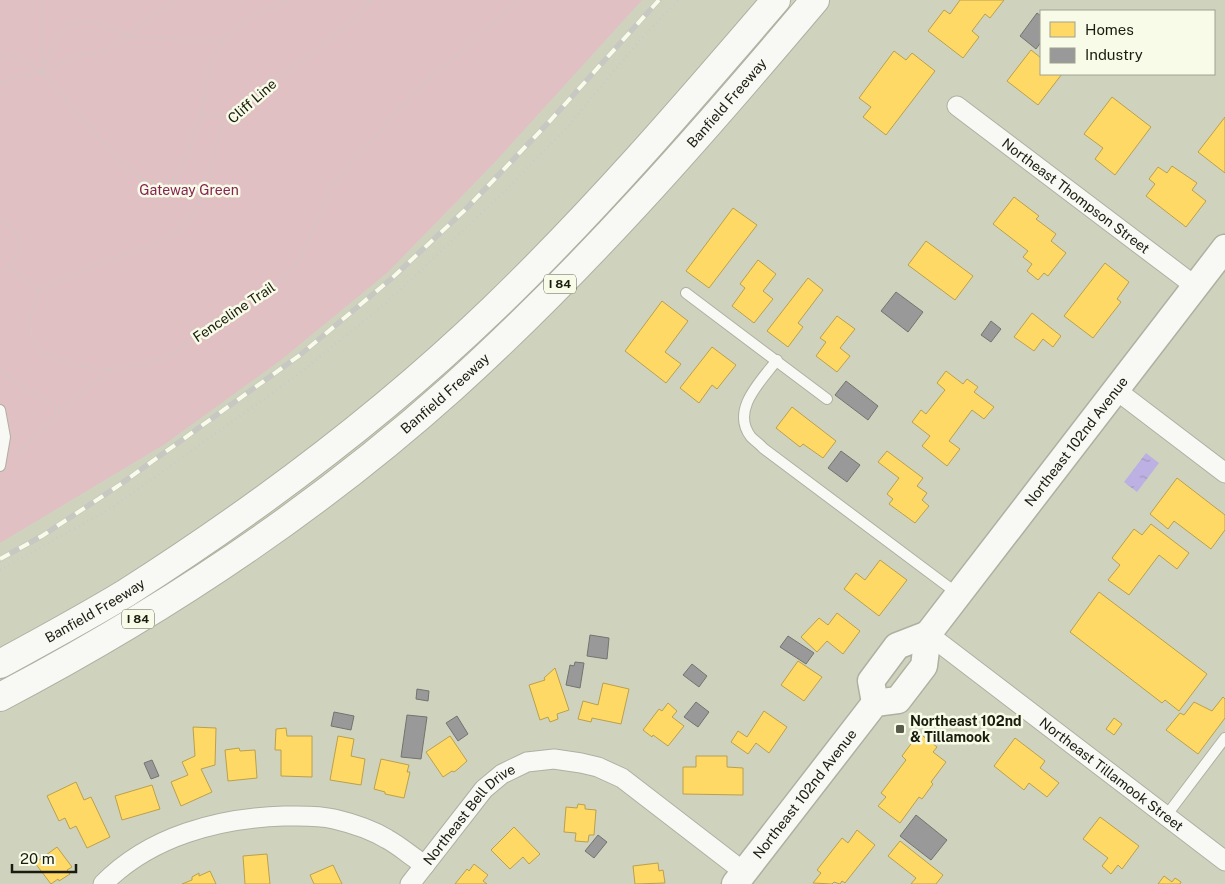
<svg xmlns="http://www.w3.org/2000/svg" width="1225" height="884" font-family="'Public Sans',sans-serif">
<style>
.park{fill:#e0c0c3}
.water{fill:url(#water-ripples)}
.homes{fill:#ffd966;stroke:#baa04c}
.industry{fill:#999;stroke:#73746f}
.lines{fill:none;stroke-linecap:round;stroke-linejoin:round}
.lane-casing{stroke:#aeb0a0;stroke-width:12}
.street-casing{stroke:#aeb0a0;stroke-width:21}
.secondary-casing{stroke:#aeb0a0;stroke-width:29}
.highway-casing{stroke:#aeb0a0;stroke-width:30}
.path{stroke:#cbcbc6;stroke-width:3;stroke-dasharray:1 4;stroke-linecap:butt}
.lane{stroke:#f8f8f5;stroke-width:10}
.street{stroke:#f8f8f5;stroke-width:19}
.secondary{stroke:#f8f8f5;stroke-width:26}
.highway{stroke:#f8f8f5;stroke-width:28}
.rail-casing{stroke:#c7c8c2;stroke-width:5.5}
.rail{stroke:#f7fbe7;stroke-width:4;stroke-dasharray:11;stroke-linecap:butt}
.poi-dot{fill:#595c4c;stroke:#f7fbe7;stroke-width:2}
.labels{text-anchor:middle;stroke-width:5;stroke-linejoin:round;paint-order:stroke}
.shield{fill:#f7fbe7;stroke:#5c5f4f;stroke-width:1}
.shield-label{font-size:12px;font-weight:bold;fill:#1a1c0e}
.street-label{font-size:14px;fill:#1a1c0e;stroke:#f7fbe7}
.park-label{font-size:14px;fill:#882254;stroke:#f7fbe7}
.poi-label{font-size:14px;font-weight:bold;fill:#1a1c0e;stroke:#f7fbe7;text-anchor:start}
</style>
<defs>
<pattern id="water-ripples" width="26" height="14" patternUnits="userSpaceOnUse" patternTransform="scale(1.25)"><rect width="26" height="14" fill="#bdb0e2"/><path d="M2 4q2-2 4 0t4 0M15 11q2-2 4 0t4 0" fill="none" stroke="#a297c1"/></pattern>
</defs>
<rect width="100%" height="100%" fill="#cfd3be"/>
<polygon class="park" points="0,0 642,0 494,163 388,272 281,360 165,444 0,543"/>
<polygon class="water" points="1146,453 1159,463 1137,492 1124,482"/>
<g class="homes">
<polygon points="960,0 1004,0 990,18 985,14 972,31 979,37 963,58 928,31 944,10 950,14"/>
<polygon points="1031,50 1041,58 1041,74 1062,74 1038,105 1007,81"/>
<polygon points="894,51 906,60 912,53 935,71 886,135 863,117 871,107 859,98"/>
<polygon points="1112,97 1151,127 1115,175 1095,159 1103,148 1084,134"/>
<polygon points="1225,117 1225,173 1198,152"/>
<polygon points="1172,166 1197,183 1192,190 1206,201 1186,227 1146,196 1155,184 1149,179 1158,167 1167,173"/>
<polygon points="1014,197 1039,216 1036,219 1056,234 1051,241 1066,253 1048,276 1044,273 1038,280 1027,271 1032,264 1023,257 1028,251 993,224"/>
<polygon points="733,208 757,225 709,288 686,271"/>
<polygon points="926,241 973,276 955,300 908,265"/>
<polygon points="758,260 776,274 763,291 773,299 754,323 732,306 745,288 740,284"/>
<polygon points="1105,263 1129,282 1117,299 1121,302 1093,338 1064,316"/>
<polygon points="808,278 823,290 798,323 803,327 788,347 767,331"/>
<polygon points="662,301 688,321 665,352 681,364 666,383 625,351"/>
<polygon points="1032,313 1061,336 1053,347 1043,339 1034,351 1014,337"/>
<polygon points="837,316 855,329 840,348 850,356 837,372 816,356 826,342 820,338"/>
<polygon points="712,347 736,365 717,389 712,385 699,403 680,388"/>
<polygon points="946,371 963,384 967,379 978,387 974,392 994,407 984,419 972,410 949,441 960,449 947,466 922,446 930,436 912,422 921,410 926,414 945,390 937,383"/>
<polygon points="792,407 836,441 823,458 803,444 800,447 776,428"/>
<polygon points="887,451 923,478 917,486 927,493 922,500 929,506 915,523 889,504 893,499 887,494 899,478 878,462"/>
<polygon points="1177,478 1225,515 1225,530 1211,549 1174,521 1168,529 1150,514"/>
<polygon points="1151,524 1189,553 1177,569 1159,555 1129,595 1108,580 1120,565 1112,558 1134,529 1142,535"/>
<polygon points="880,560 907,580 879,616 844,589 856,573 865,580"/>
<polygon points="1099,592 1207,674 1179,711 1165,700 1162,703 1070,632"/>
<polygon points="837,613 860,631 843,654 827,641 817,652 801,637 819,618 828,625"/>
<polygon points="798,661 822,677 804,701 781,685"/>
<polygon points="555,668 569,710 557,714 558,719 550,722 548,717 540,720 529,685 545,680 544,678"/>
<polygon points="603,683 629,689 621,724 592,718 591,722 578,719 583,701 598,705"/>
<polygon points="1223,697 1225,699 1225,718 1198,754 1166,730 1180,713 1184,715 1194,702 1212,711"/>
<polygon points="668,703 677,711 672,717 684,726 668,746 653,735 652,737 643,730 659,709 662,711"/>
<polygon points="764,711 787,727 769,753 756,743 748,754 731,742 738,731 747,737"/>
<polygon points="1114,718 1122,724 1114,735 1106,729"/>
<polygon points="193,727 216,728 215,765 201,769 212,792 181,806 171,782 188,775 182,762 195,756"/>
<polygon points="286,728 287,736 312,736 312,777 281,776 281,750 275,750 276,729"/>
<polygon points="919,733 937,747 933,752 946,762 931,782 933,784 922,799 919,797 900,823 878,806 886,797 881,793 906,760 902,756"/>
<polygon points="338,736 354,739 351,756 365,759 361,785 330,780"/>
<polygon points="450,736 467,761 458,769 454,772 452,771 443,777 426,752"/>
<polygon points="1015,738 1045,761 1040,768 1059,783 1047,797 1029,783 1024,790 994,766"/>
<polygon points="239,748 240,751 255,750 257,778 228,781 225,750"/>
<polygon points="696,756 727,756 727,767 743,768 743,795 683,794 683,767 696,767"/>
<polygon points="381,759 409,765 407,772 410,772 404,798 385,794 385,792 374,789"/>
<polygon points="76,782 84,800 91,797 110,837 87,848 76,826 70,829 65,818 59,821 47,796"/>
<polygon points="152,785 160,809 122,820 115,796"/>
<polygon points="578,804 585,805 585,809 596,810 594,835 589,835 588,842 575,841 576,833 564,832 566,807 577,808"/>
<polygon points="1100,817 1139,846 1122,869 1118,865 1111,874 1102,866 1108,858 1083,839"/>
<polygon points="514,827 540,854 529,864 523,857 510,869 491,850"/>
<polygon points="857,830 875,845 845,883 842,881 840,884 834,882 832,884 813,883 821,873 817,870 842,838 848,843"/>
<polygon points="900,841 943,875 936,884 911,884 916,878 888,856"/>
<polygon points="57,847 72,867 67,870 70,874 59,881 58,879 51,884 35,863"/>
<polygon points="267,854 270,884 245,884 243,856"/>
<polygon points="658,863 659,871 663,870 665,883 635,884 633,866"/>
<polygon points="474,864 488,875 483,881 487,884 455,884 467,869 469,871"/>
<polygon points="333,865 342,884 314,884 310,875"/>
<polygon points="210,871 216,884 182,884 192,880 192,877 199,873 199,876"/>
<polygon points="1164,876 1172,882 1175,878 1181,882 1180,884 1158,884"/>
</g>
<g class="industry">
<polygon points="1037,13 1041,16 1041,42 1036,49 1020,36"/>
<polygon points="896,292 923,312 908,332 881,311"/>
<polygon points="991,321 1001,329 991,342 981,335"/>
<polygon points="846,381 878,406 868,420 835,395"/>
<polygon points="841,451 860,465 847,482 828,468"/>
<polygon points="590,635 609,638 607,659 587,656"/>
<polygon points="788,636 814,653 806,664 780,647"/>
<polygon points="575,662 584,663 580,688 566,685 570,665 574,666"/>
<polygon points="692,664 707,676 699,687 683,675"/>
<polygon points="417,689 429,691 428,701 416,699"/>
<polygon points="696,702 709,712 698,727 684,717"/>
<polygon points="334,712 354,716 351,730 331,726"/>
<polygon points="407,715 427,717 421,759 401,757"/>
<polygon points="457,716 468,734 458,741 446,723"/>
<polygon points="152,760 159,776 151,779 144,763"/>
<polygon points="916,815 947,840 931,860 900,836"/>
<polygon points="598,835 607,842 594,858 585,851"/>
</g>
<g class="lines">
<g class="lane-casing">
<g id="lane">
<polyline points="686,293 827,399"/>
<path d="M777,360C761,381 730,410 751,437C755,441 760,444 763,448L958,594"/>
<polyline points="0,410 5,437 0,466"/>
<polyline points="1166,816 1225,738"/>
</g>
</g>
<g class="street-casing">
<g id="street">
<path id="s1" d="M957,106L1195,286"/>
<polyline points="1116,390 1225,473"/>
<path id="s2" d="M928,634L1225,861"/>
<path d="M103,884C150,836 219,818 284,816C300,816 318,815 334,819C351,823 372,830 387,839C400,846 412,857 425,865"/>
<path id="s3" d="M410,884L484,789L502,774L527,762L554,759L581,763L598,767L622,778L744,872"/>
</g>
</g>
<g class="secondary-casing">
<g id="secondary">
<polyline points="875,703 871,681 897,646 928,634"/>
<path id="s4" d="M735,884L875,703L898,700L924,666L928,634L1225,248"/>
</g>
</g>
<g class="highway-casing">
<g id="highway">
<path id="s5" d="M0,664C42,641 85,618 126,593C256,510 382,416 493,309C594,212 685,106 776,0"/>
<path id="s6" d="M0,697C162,612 316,510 452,388C584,269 701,135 815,0"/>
</g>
</g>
<g class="path">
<polyline points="0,55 13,55 42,72 121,162 143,180 162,184 174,179 183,164 201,115 211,60 223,41 233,30 253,16 288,0"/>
<polyline points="42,69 41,26 44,0"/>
<polyline points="42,72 56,38 69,24 89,21 129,36 223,41"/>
<polyline points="0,82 42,72 74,57 102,52 129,36 145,21 174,0"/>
<polyline points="201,115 230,116"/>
<path d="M0,220C3,222 8,224 10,226C27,243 16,263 0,274"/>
<polyline points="10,268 39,290"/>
<polyline points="39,290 30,317 30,336 39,352 79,366 111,370 141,365 171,355 205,329 276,284 300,260 331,187 343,171 422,85 490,26 518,0"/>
<polyline points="39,290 101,263 153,245 181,228 199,205 221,130 230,116 347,25 370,0"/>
<polyline points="0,370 25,389 62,409"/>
<path d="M19,450C37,437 46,425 62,409C77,395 95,382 111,370"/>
<polyline points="0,570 113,507 300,373 386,303 508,188 569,125 640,40 678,0"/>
</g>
<use href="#lane" class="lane"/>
<use href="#street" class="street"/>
<use href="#secondary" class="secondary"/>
<use href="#highway" class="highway"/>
<g class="rail-casing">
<polyline id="rail" points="0,559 42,536 118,486 300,355 391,279 465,210 549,122 659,0"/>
</g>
<use href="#rail" class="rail"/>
</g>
<rect class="poi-dot" x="895" y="724" width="10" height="10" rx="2.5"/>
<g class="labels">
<g class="shield">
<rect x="544" y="274.5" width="32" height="19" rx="4"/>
<rect x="122" y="609.5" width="32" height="19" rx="4"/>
</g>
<g class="shield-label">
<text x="560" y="288">I 84</text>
<text x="138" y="623">I 84</text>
</g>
<g class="street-label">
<text transform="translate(252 101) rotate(-41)" y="5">Cliff Line</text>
<text dy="5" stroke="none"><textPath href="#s6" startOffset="945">Banfield Freeway</textPath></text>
<text dy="5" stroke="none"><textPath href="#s1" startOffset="149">Northeast Thompson Street</textPath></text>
<text transform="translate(234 312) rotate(-34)" y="5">Fenceline Trail</text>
<text dy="5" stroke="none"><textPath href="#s6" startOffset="540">Banfield Freeway</textPath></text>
<text dy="5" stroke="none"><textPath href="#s4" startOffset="570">Northeast 102nd Avenue</textPath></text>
<text dy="5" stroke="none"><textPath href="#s5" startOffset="109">Banfield Freeway</textPath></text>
<text dy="5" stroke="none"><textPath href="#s2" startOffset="231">Northeast Tillamook Street</textPath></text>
<text dy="5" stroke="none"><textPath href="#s4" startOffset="114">Northeast 102nd Avenue</textPath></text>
<text dy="5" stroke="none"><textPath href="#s3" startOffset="92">Northeast Bell Drive</textPath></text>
</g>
<g class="park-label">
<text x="189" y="195">Gateway Green</text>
</g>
<g class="poi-label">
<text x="910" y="726">Northeast 102nd<tspan x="910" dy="16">&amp; Tillamook</tspan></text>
</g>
</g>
<rect x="1040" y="10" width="175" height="65" fill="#f7fbe7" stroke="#9fa290"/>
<rect x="1050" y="22" width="25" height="15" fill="#ffd966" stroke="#9fa290"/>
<text x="1085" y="35" font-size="15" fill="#1a1c0e">Homes</text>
<rect x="1050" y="48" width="25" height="15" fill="#999999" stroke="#9fa290"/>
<text x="1085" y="60" font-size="15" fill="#1a1c0e">Industry</text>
<path d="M12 864v8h64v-8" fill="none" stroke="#1a1c0e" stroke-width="2.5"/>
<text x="20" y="864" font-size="15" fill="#1a1c0e" stroke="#f7fbe7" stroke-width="4" paint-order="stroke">20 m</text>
</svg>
